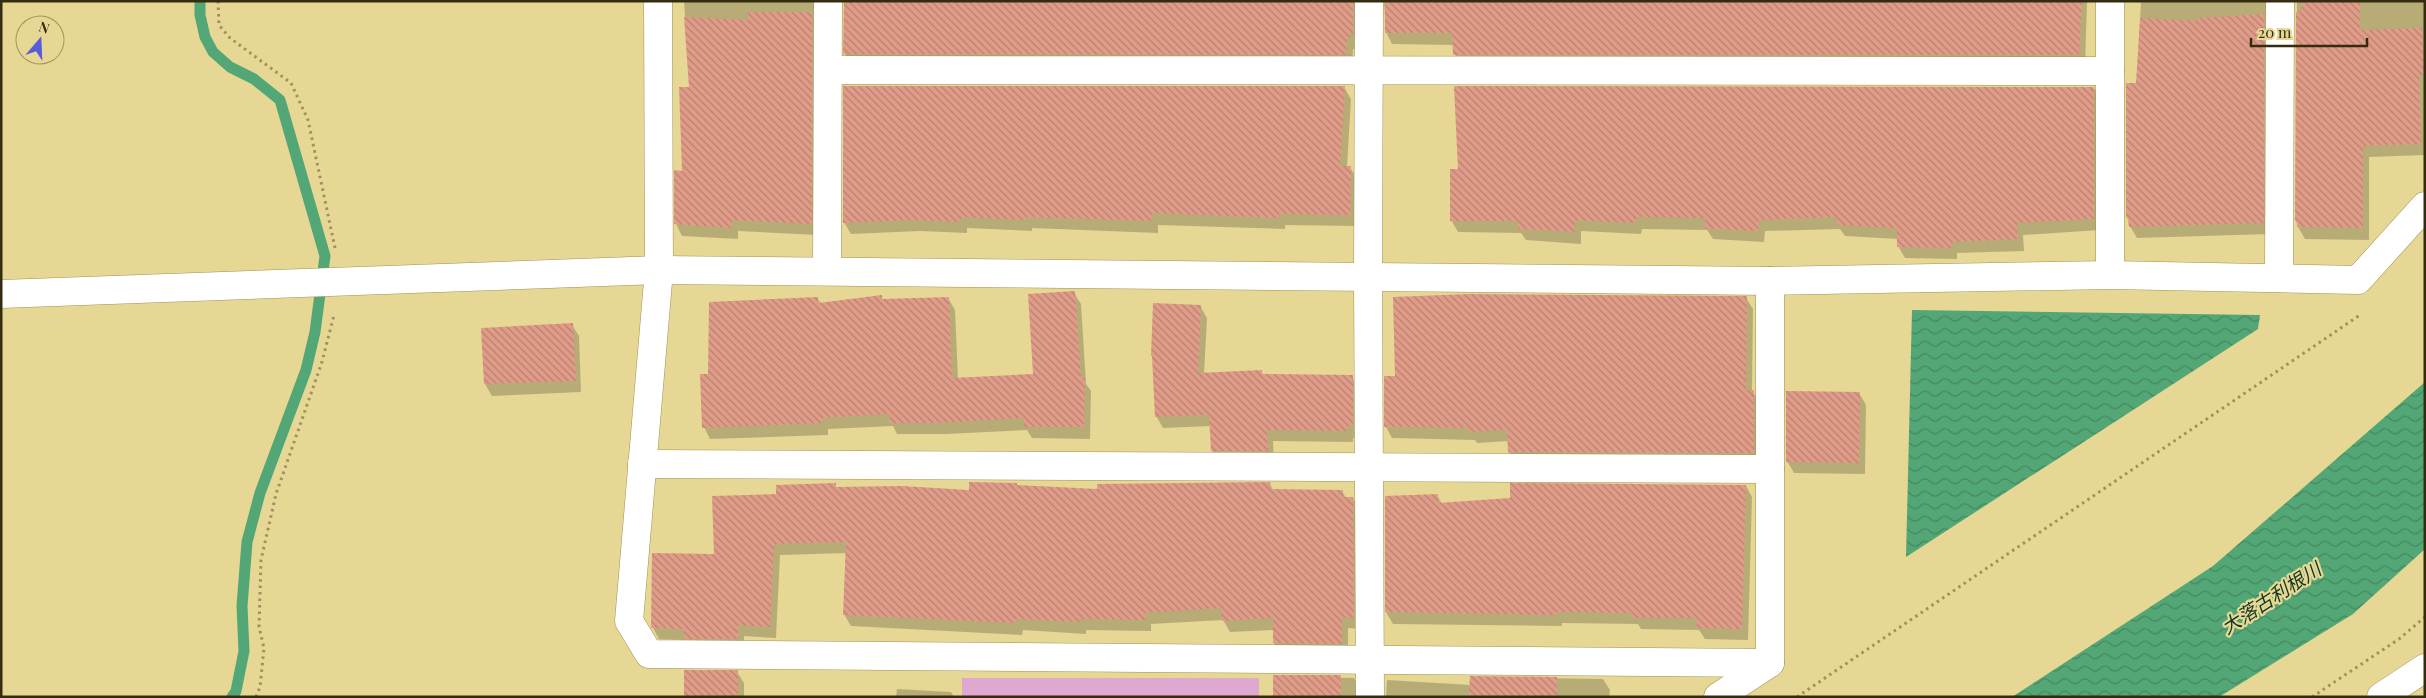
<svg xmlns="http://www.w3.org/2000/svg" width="2426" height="698" font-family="'Playfair Display','Noto Sans JP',serif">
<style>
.park{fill:#dea8d0}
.water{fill:url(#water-waves)}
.shadow{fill:#0003}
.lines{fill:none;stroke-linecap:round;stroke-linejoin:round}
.stream{stroke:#53a776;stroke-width:11}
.building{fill:url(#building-back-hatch)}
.minor-casing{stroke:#a19151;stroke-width:29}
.path{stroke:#9e915f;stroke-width:3;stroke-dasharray:2.5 4;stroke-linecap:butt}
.minor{stroke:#fff;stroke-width:28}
.labels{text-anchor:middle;stroke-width:4.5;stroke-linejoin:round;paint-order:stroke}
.water-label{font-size:19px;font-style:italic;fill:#113621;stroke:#e7d794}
</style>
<defs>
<pattern id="water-waves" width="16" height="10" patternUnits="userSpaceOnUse" patternTransform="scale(1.25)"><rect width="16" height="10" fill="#53a776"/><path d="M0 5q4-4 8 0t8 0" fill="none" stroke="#45885f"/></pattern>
<pattern id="building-back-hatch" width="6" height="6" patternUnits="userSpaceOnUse" patternTransform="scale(1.25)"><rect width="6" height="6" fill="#e19c89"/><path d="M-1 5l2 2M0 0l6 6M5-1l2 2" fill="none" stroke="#b77f6f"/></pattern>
</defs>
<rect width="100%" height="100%" fill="#e7d794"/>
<rect class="park" x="962" y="678" width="297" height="19"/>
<g class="water">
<polygon points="1912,310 2260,315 2258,329 1906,557"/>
<polygon points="2425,382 2425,549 2353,614 2219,697 2012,697 2213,566"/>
</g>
<g class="shadow">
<polygon points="684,1 825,1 818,235 738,231 738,239 682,236 676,224 683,172 690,89"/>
<polygon points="845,1 1366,1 1356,49 1353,49 1352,66 851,66 845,54"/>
<polygon points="1384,1 2087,1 2085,67 1461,66 1455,54 1454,45 1392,44 1386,32"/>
<polygon points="2141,1 2276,1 2270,234 2137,238 2130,226 2127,217 2127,85 2137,84"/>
<polygon points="2297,1 2425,1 2425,155 2369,157 2369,240 2305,239 2298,227 2296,221"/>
<polygon points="1344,87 1351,99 1347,167 1350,167 1357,179 1356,226 1285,225 1285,229 1158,225 1158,233 1032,228 1032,231 967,228 967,233 920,231 851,234 844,222"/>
<polygon points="2094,88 2100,100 2100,230 2023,235 2024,251 1957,253 1957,259 1905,258 1898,246 1898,239 1845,236 1840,229 1765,231 1764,242 1713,239 1707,230 1642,229 1641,234 1581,231 1581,244 1526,240 1521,233 1458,232 1451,220"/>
<polygon points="1074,293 1081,304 1086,384 1091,391 1090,439 1032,438 1027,430 946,434 897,434 893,426 828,429 828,435 710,439 704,427 709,375 817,298 821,304 881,296 883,300 948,298 955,310 958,379 1034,375"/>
<polygon points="1746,298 1753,309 1752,391 1760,403 1760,465 1516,464 1509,452 1509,441 1477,443 1475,440 1392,438 1386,427 1397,377"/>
<polygon points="1200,306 1207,318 1204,374 1261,371 1264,376 1352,377 1359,388 1359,438 1353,438 1353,442 1273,441 1274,462 1219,462 1212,451 1211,426 1163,428 1156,416"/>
<polygon points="572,325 579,336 581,392 492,396 485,384"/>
<polygon points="1859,393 1866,405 1865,474 1794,473 1787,461"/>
<polygon points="835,484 837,488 971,491 1017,486 1098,490 1270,484 1273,490 1342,491 1346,498 1353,498 1359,510 1360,629 1348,628 1348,655 1281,655 1274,643 1274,630 1230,632 1223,620 1151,624 1151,631 1086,630 1086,634 1023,630 1022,635 851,626 844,614 847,553 780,555 776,638 744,636 744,650 692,650 687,640 659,639 653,628 715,556 777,495"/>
<polygon points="1746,486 1752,497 1748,640 1705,639 1699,630 1641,629 1638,624 1562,623 1562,626 1393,624 1386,612 1386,497 1437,495 1442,504"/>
<polygon points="737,672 744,683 744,697 685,697"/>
<polygon points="1274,676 1354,678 1360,690 1361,697 1274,697"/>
<polygon points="1471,677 1603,679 1610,690 1609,697 1386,697 1387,680 1471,685"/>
<polygon points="897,689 951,692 954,697 896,697"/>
</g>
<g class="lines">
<polyline class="stream" points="200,1 200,15 205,37 213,52 230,67 254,79 280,100 325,256 315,332 306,370 260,493 247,542 242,606 244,651 236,691 232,697"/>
</g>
<g class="building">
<polygon points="844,1 1353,1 1353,33 1350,33 1350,37 1347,37 1346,55 843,54"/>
<polygon points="1385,1 2082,1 2079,55 1453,55 1452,33 1385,33"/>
<polygon points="2302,1 2360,1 2360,30 2422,28 2424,75 2419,75 2421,144 2363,146 2363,228 2297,227 2297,221 2295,221 2296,12 2302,11"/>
<polygon points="748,12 812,12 812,224 732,220 731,228 674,224 674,170 682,171 679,87 689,87 684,17 748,20"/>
<polygon points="2264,14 2264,223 2129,227 2128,217 2126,217 2126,83 2136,83 2140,18 2198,21 2198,18"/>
<polygon points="843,86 1345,86 1340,166 1351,166 1350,215 1279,214 1279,218 1152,213 1152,221 1026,217 1026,220 961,217 961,222 913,220 843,223"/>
<polygon points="1454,86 2094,87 2094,219 2017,223 2018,239 1951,242 1951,248 1897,247 1897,228 1837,225 1837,217 1759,220 1758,231 1705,228 1705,218 1636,217 1635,223 1575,220 1574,232 1518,229 1518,221 1450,221 1450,169 1458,169"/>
<polygon points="1075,291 1081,378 1085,378 1084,427 1024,427 1024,418 938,423 889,423 890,414 822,418 822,423 702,428 700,374 708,374 709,302 818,297 818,303 882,295 882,299 949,297 952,378 1033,374 1028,294"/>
<polygon points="1469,294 1747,296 1746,390 1754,390 1754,453 1508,452 1507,430 1469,432 1469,428 1384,427 1384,376 1395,376 1393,297"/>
<polygon points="1153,303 1201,305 1198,373 1262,370 1262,374 1353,375 1353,426 1347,426 1347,431 1267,430 1268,451 1211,451 1209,415 1155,417 1152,356 1151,356"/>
<polygon points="573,323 576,381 484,384 481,328"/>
<polygon points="1786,391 1860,392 1859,463 1786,462"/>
<polygon points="969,482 1017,483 1017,485 1097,489 1097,484 1270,482 1271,489 1343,490 1343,497 1353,497 1354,618 1342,617 1342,644 1273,643 1273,618 1222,621 1221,608 1145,613 1145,620 1080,619 1080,622 1017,619 1016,623 843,615 846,542 774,544 770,627 738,625 738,639 684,639 684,629 651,628 652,553 714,554 712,496 776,494 776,485 836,483 836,487 902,486 969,490"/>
<polygon points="1510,483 1746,485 1742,629 1697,628 1697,618 1633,618 1633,613 1556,612 1556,615 1385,612 1385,496 1438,494 1438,503 1510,498"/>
<rect x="684" y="670" width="54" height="27"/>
<rect x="1273" y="675" width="68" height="22"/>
<polygon points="1470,676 1557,677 1557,697 1469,697"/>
</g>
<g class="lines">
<g class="minor-casing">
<g id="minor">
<polyline points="658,1 659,270 629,621 649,654 1770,663 1770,281"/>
<polyline points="1369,1 1368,276 1370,697"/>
<polyline points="828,70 2110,71"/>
<polyline points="827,270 828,1"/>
<polyline points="2110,275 2110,1"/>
<polyline points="2279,278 2280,1"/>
<polyline points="1,294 659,270 1770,281 2110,275 2358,280 2425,206"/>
<polyline points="642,464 1770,469"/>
<polyline points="1718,697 1770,663"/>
<polyline points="2381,697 2425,668"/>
</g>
</g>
<g class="path">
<polyline points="218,1 219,25 230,38 291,83 308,120 335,248"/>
<polyline points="256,697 260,687 264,648 259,627 261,560 276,494 322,362 334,315"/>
<polyline points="1797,697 2360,315"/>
<polyline points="2312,697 2399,639 2425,617"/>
</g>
<use href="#minor" class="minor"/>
</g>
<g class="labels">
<g class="water-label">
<text transform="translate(2271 598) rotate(-33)" y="7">大落古利根川</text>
</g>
</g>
<rect width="2426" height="698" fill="none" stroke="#332c11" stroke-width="5"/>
<g transform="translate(40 40) rotate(19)"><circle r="24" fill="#e7d794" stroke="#9f9360"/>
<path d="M0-4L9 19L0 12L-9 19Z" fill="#575dd4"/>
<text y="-8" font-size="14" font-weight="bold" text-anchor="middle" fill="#332c11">N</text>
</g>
<path d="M2251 38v8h116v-8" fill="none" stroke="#332c11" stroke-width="2.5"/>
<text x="2258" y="38" font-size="15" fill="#332c11" stroke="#e7d794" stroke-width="4" paint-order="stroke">20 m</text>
</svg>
